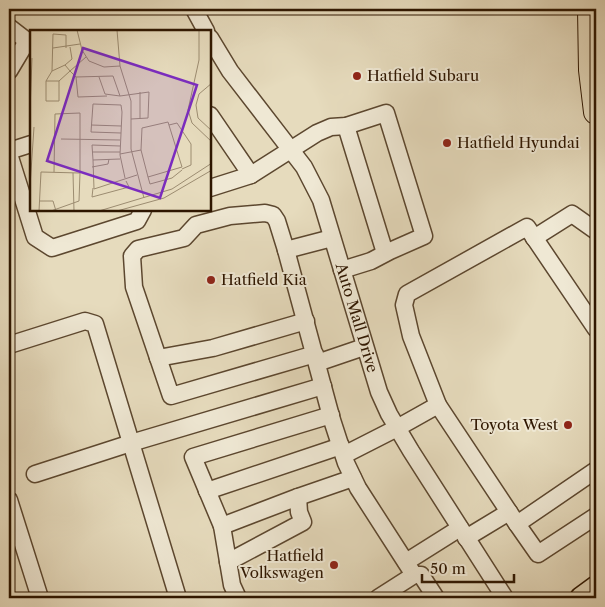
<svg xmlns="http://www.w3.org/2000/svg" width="605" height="607" font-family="'Libre Caslon Text',serif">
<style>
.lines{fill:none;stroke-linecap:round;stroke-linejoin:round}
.minor-casing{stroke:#5c472f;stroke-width:19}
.major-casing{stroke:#2e1600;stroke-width:24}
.highway-casing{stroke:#2e1600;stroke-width:26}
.minor{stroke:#efe8d4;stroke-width:16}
.major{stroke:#e6dbbd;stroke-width:21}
.highway{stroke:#e6dbbd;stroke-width:24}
.poi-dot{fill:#8f2418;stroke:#efe8d4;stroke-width:2}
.labels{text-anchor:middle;stroke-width:4;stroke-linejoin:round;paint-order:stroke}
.poi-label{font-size:15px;fill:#2e1600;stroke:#efe8d4;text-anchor:start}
.street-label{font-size:15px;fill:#2e1600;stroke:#efe8d4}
.inset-road{fill:none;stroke:#9c8c71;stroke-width:1}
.view{fill:#7b2cbf;fill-opacity:0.15;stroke:#7b2cbf;stroke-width:2.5}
.inset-edge{fill:none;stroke:#2e1600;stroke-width:2.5}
</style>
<rect width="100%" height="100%" fill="#e6dbbd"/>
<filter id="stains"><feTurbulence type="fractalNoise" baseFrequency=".004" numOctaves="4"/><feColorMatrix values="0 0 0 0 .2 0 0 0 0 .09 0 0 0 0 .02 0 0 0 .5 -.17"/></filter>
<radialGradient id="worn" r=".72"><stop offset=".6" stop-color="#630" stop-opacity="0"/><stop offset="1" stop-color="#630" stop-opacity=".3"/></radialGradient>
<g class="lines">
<g class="minor-casing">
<g id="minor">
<polyline points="194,9 206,31"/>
<polyline points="9,27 31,44"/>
<path id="s1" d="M210,38L230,71L304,167L321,200L379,392L389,414L411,451L505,598"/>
<polyline points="9,71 27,41"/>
<polyline points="210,115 251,175 210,188"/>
<polyline points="346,126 385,253"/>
<polyline points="9,151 31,144"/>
<polyline points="9,154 35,237 52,248 137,221 143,210"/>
<polyline points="251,175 317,133 331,127 346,126 386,113 424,236 390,251 371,261 342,270"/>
<polyline points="534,238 572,214 596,231"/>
<polyline points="286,250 332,238"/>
<polyline points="596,329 527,227 407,294 404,305 411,336 438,405 517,524 596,470"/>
<polyline points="9,345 85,321 95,324 178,598"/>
<polyline points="315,354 171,396 134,287 132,256 138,249 184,238 196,225 230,216 265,213 273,215 277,221 286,250 332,420 346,463 358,488 414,575 378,598"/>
<polyline points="158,358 213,348 306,321"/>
<polyline points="317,363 364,347"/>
<polyline points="344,455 397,428 438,405"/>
<polyline points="35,474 131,443 323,386"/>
<polyline points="207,491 341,446"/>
<polyline points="9,500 40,598"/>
<polyline points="517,524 538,554 596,516"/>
<polyline points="222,526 193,457 331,415"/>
<polyline points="466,538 509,512"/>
<polyline points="228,562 303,522 299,512 298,497"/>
<polyline points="406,562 460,528"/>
<polyline points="414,575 421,575 436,598"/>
<polyline points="238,598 232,585 222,526 298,497 353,478"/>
</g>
</g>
<g class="major-casing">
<polyline id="major" points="581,598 596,587"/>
</g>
<g class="highway-casing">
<polyline id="highway" points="590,9 591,70 596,112"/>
</g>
<use href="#minor" class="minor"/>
<use href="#major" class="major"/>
<use href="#highway" class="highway"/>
</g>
<g class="poi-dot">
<circle cx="357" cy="76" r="5"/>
<circle cx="447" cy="143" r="5"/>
<circle cx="211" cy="280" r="5"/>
<circle cx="568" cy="425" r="5"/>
<circle cx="334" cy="565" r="5"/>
</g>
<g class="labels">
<g class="poi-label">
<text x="367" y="81">Hatfield Subaru</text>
<text x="457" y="148">Hatfield Hyundai</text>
<text x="221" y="285">Hatfield Kia</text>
<text x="558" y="430" text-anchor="end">Toyota West</text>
<text x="324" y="561" text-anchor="end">Hatfield<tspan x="324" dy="17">Volkswagen</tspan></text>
</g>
<g class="street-label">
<text dy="5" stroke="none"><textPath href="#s1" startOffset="320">Auto Mall Drive</textPath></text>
</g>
</g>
<g transform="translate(30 30)">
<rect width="181" height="181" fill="#e6dbbd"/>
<path class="inset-road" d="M47,0L52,20L59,31L74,37L90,36M87,0L90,36L101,71V119L114,168M169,0V30L158,80L162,93L182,112M23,18L50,14M56,27L40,41L35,35L22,41L16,51H29L40,41L46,47L83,46L90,66L75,64L69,47M35,35L42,29L40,17M22,41L23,4L36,5V18M46,47L48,67L77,66M16,51V71H29V51M182,53L169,64L166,75L168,88L182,101M90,66L119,62L118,88L101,89M0,81L2,28M110,89V62M61,95L91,96M139,95L147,93L161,114V135L152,139M91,103L61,102L63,74L91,75L92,82L90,125L95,148M31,109L90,110M62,122H90M90,124L111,120L112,98L138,92L152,137L118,147L111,120M90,129L63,130L64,159L107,145M63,130L62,115L90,116M62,137L78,134L79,129M24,142L25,84L50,83V143M43,143L44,181M118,147L120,154L142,148L152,140M0,156L4,97M63,158L62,167L99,157L96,151M9,171H23L26,181M9,181L11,142L50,143L49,171L21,181M69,181L142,159L182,133M87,181L134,168L182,140"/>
<path class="view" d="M53,18L167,55L130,168L17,131Z"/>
<rect width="181" height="181" class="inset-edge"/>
</g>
<rect width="605" height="607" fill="none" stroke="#e6dbbd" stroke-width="30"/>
<rect x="10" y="10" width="585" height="587" fill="none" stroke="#2e1600" stroke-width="2.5"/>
<rect x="15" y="15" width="575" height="577" fill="none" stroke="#2e1600"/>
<path d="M422 574v8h92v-8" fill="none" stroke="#2e1600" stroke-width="2.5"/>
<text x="430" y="574" font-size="15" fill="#2e1600" stroke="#efe8d4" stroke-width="4" paint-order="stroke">50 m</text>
<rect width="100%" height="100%" filter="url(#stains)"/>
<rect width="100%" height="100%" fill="url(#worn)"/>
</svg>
